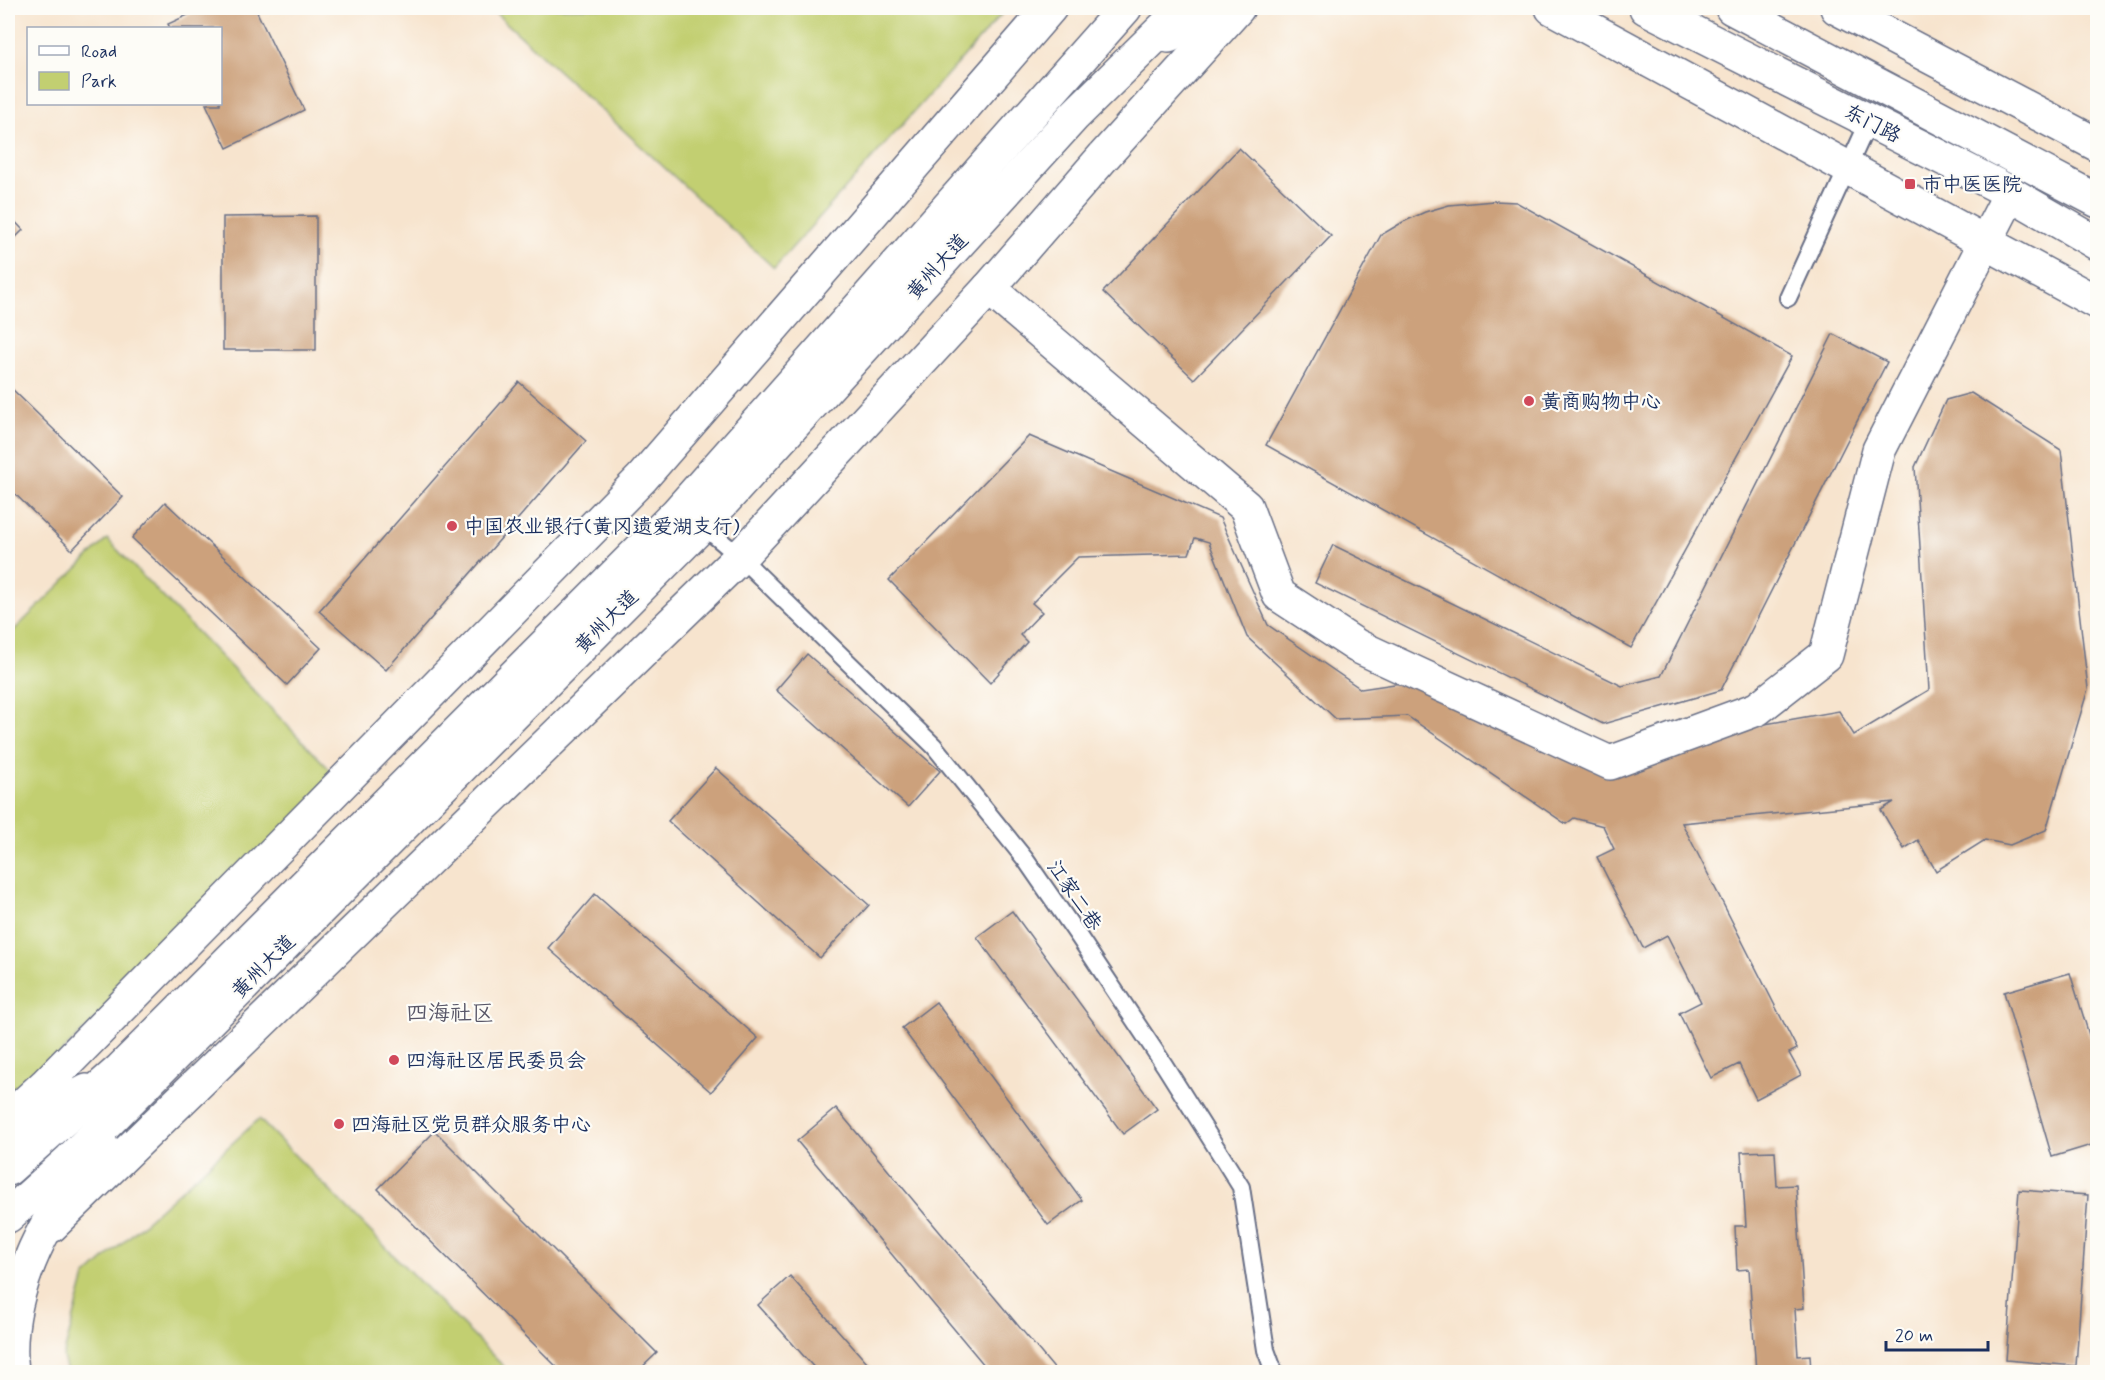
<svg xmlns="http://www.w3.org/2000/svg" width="2105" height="1380" font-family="Mynerve,'LXGW WenKai TC',sans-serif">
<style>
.green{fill:#c2cf71;stroke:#6e7f68;stroke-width:1.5}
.building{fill:#cca17c}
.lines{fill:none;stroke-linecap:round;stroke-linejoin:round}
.lane-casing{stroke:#686e85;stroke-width:20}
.street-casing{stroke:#686e85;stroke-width:36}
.secondary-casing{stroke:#686e85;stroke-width:36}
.primary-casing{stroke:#686e85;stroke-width:36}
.lane{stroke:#fff;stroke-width:16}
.street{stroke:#fff;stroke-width:33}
.secondary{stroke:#fff;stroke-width:33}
.primary{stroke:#fff;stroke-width:33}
.poi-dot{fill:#d1495b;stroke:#fdfcf7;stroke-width:2}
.labels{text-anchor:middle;stroke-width:4.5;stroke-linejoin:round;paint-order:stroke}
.street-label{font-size:20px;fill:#1b2f5e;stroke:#fdfcf7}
.poi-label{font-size:20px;fill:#1b2f5e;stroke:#fdfcf7;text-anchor:start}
.quarter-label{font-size:22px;fill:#595768;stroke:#fdfcf7}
</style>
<rect width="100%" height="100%" fill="#fdfcf7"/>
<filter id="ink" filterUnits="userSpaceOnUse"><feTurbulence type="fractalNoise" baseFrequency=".0167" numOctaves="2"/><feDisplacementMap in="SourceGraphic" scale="12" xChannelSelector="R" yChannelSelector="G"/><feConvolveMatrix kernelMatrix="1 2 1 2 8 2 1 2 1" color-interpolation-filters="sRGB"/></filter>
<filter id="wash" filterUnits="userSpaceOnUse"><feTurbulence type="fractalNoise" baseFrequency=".008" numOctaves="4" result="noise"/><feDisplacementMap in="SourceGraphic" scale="24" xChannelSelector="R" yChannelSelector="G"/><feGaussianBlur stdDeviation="1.35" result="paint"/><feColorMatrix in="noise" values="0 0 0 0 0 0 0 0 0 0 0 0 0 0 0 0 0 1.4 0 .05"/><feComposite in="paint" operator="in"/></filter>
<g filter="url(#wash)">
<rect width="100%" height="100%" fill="#f7e4ce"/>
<g class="green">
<polygon points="490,8 1007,8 774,268"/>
<polygon points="107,539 340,780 8,1105 8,636"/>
<polygon points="259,1119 509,1372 67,1372 63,1357 85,1277"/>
</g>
<g id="blocks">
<g class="building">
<polygon points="203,8 255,8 304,110 227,148 206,104 220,104 220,28 170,28 168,24"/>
<polygon points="1239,148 1331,236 1194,379 1103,292"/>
<polygon points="1494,201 1516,202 1792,356 1631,648 1266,445 1381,235 1403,222 1425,212 1449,205"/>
<polygon points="8,214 23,230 8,245"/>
<polygon points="316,216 316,350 223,350 223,217"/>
<polygon points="1833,334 1887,362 1721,690 1603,724 1315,583 1333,545 1622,686 1661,676"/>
<polygon points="519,382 586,441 386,670 319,611"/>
<polygon points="8,385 123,497 72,550 8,487"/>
<polygon points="1971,393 2061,450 2088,689 2046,830 2010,845 1985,840 1936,871 1918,840 1904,849 1881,810 1894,802 1682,823 1797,1049 1789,1053 1801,1075 1756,1099 1739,1064 1711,1078 1679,1013 1701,1002 1667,935 1643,948 1597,857 1614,849 1603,826 1574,818 1566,824 1407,716 1336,719 1247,637 1209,542 1195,538 1189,554 1078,557 1032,603 1042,612 1020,635 1027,642 990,683 889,580 1029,436 1220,518 1268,625 1361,689 1408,682 1608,776 1748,727 1839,711 1854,735 1929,690 1915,467 1946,400"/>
<polygon points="165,502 321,648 287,685 132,538"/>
<polygon points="807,654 940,771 908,807 776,690"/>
<polygon points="716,768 869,905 820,958 668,821"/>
<polygon points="595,894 758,1038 711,1092 548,948"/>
<polygon points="1012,911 1157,1109 1123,1134 977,937"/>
<polygon points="2070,973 2098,1064 2098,1143 2052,1157 2004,992"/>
<polygon points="936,1002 1082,1200 1048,1225 902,1028"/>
<polygon points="836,1108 1057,1372 990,1372 797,1141"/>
<polygon points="435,1131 657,1353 637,1372 562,1372 378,1189"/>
<polygon points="1775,1151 1777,1186 1796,1185 1804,1308 1795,1309 1798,1356 1810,1355 1811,1372 1756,1372 1749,1269 1737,1270 1735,1226 1746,1226 1741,1152"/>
<polygon points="2019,1190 2088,1195 2076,1366 2006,1360"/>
<polygon points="790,1276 875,1372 818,1372 758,1305"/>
</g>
</g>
</g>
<g filter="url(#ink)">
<use href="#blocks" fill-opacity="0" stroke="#686e85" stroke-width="1.5"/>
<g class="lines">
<g class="lane-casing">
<g id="lane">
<polyline points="1788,298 1869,121"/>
<polyline points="702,525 740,557 934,746 1025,859 1079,937 1165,1066 1241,1187 1266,1350 1274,1372"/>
</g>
</g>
<g class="street-casing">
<g id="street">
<polyline points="1552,8 2098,303"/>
<polyline points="1837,8 2098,145"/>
<polyline points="989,288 1246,507 1279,595 1357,646 1610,763 1757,709 1826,655 1879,450 2010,194"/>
<polyline points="8,1119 45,1085 642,478 1050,8"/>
<polyline points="51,1226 740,557 989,288 1104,156 1238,8"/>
</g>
</g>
<g class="secondary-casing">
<g id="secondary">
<polyline points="8,1130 48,1112 87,1091"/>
<path d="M12,1372C2,1286 53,1209 100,1141"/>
</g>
</g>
<g class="primary-casing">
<g id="primary">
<polyline points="1646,8 1996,185 2098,244"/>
<polyline points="1732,8 2098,201"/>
<polyline points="1169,36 1218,8"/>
<polyline points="8,1169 121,1069 677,513 1125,8"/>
<polyline points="8,1216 70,1160 702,525 1074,116 1184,8"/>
</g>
</g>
<use href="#lane" class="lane"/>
<use href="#street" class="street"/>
<use href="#secondary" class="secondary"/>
<use href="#primary" class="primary"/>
</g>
</g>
<g class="poi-dot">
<rect x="1904" y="178" width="12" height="12" rx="3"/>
<circle cx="1529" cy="401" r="6"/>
<circle cx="452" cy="526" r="6"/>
<circle cx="394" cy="1060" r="6"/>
<circle cx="339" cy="1124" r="6"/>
</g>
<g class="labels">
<g class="street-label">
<text transform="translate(1873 123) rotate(27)" y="7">东门路</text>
<text transform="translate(937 266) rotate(-48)" y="7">黄州大道</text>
<text transform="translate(606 621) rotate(-45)" y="7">黄州大道</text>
<text transform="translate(1075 895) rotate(56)" y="7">江家二巷</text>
<text transform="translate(263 966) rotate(-45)" y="7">黄州大道</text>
</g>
<g class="poi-label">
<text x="1922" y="191">市中医医院</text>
<text x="1541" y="408">黄商购物中心</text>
<text x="464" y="533">中国农业银行(黄冈遗爱湖支行)</text>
<text x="406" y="1067">四海社区居民委员会</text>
<text x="351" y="1131">四海社区党员群众服务中心</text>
</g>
<g class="quarter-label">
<text x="450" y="1020">四海社区</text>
</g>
</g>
<rect width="2105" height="1380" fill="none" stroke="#fdfcf7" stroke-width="30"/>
<rect x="27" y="27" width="195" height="78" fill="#fdfcf7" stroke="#a3aaba" stroke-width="1.5"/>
<rect x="39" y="46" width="30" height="9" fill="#ffffff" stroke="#a3aaba" stroke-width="1.5"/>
<text x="81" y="57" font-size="18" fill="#1b2f5e">Road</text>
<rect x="39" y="72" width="30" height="18" fill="#c2cf71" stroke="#a3aaba" stroke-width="1.5"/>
<text x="81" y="87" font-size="18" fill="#1b2f5e">Park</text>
<path d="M1886 1341v9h102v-9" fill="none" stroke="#1b2f5e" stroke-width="3"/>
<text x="1895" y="1341" font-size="18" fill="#1b2f5e" stroke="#fdfcf7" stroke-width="4.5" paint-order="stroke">20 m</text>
</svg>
